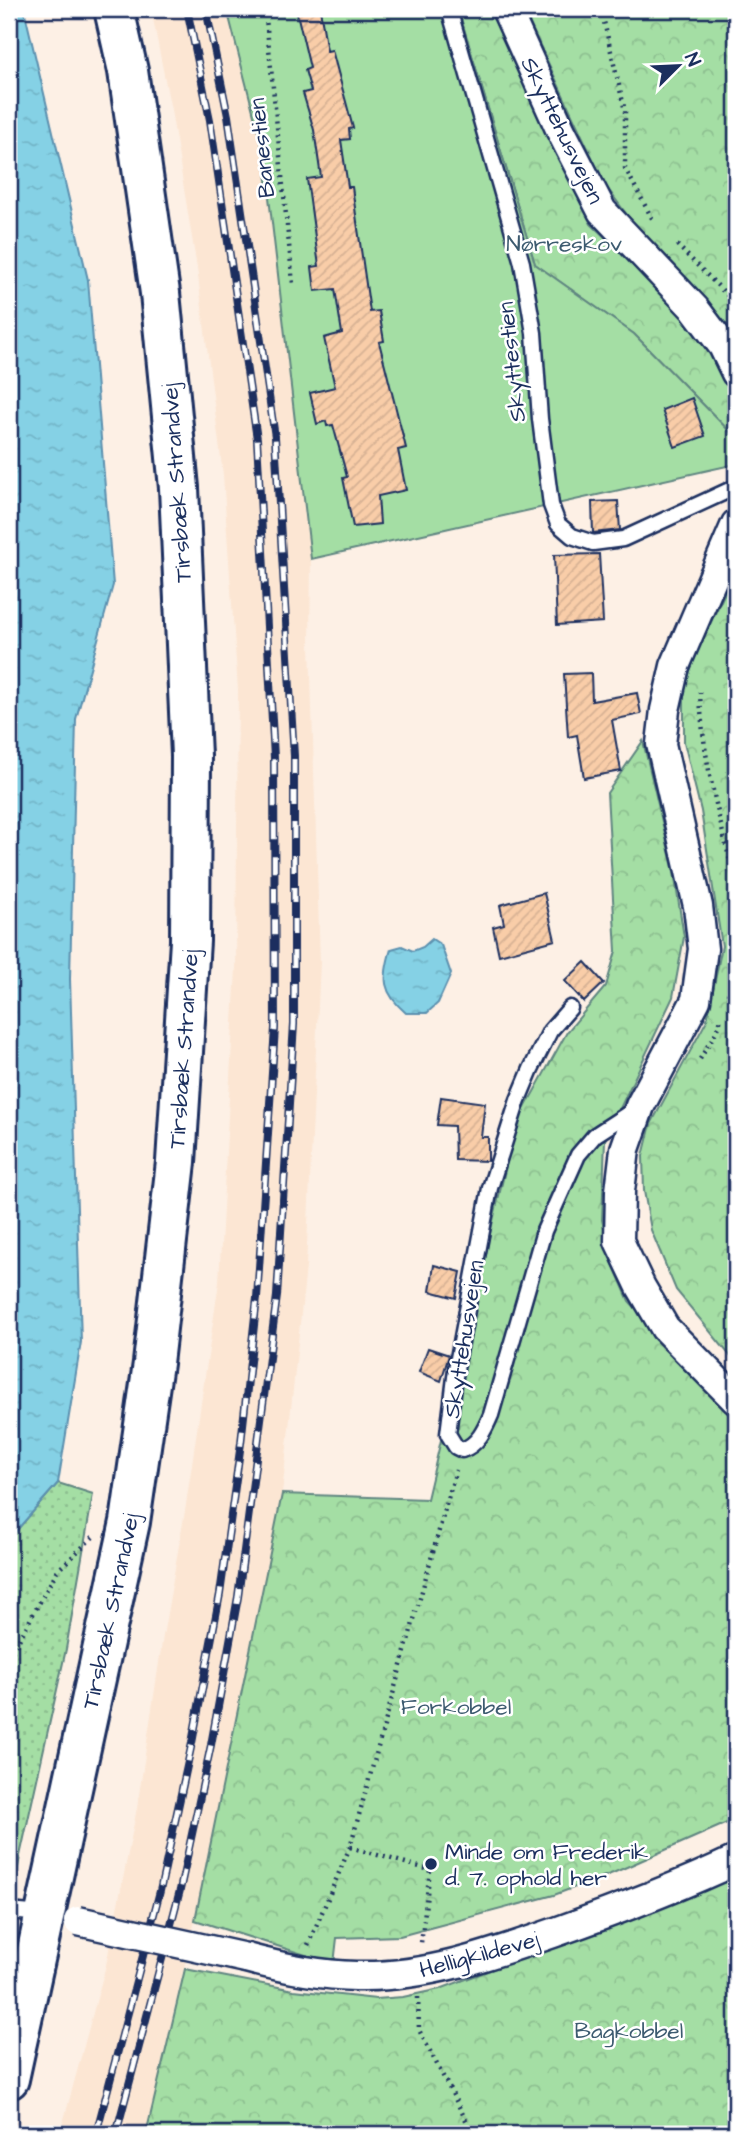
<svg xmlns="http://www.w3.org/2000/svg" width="745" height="2143" font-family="'Architects Daughter',sans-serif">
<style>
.built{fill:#fce6d3}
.grass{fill:url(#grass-dots);stroke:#608681;stroke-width:2}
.forest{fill:url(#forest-crowns);stroke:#608681;stroke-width:2}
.garden{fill:#a4dea4;stroke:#608681;stroke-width:2}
.water{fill:url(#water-ripples);stroke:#5b90af;stroke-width:2}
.building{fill:url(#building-hatch);stroke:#1b2f5e;stroke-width:2}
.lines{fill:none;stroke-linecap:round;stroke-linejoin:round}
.lane-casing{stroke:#1b2f5e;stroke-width:19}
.street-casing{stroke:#1b2f5e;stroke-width:33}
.secondary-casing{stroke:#1b2f5e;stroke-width:44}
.path{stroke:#1b2f5e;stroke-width:4.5;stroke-dasharray:2 5;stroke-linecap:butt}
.lane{stroke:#fff;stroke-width:14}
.street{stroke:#fff;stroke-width:28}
.secondary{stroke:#fff;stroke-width:38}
.rail-casing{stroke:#1b2f5e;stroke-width:8}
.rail{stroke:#fff;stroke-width:5;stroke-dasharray:16;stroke-linecap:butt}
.street-bridge-casing{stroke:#1b2f5e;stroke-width:33;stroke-linecap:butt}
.street-bridge{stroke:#fff;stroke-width:28}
.poi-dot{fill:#1b2f5e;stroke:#fff;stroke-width:2.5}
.labels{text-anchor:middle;stroke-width:5;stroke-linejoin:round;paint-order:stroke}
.street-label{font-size:23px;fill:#1b2f5e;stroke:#fff}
.park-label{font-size:23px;fill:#3d5b70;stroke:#fff}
.poi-label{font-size:23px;fill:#1b2f5e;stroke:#fff;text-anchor:start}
</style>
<defs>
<pattern id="grass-dots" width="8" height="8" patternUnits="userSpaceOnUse" patternTransform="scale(1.75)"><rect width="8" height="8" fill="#a4dea4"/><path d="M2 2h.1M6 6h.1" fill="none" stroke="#8dbf90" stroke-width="1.8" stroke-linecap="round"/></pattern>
<pattern id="forest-crowns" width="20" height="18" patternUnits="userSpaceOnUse" patternTransform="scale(1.75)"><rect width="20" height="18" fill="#a4dea4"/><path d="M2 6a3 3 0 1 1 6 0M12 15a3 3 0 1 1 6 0" fill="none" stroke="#8dbf90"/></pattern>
<pattern id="water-ripples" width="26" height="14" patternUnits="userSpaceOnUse" patternTransform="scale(1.75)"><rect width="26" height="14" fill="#85d1e5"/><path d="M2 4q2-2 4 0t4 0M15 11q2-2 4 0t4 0" fill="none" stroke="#72b4c7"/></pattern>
<pattern id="building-hatch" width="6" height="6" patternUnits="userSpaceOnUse" patternTransform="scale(1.75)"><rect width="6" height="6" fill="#f9cda8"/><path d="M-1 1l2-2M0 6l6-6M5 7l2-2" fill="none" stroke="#d5b093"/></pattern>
</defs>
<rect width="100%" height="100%" fill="#fdf0e5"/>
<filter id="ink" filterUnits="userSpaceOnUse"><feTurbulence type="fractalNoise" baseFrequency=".0143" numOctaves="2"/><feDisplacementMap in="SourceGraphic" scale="14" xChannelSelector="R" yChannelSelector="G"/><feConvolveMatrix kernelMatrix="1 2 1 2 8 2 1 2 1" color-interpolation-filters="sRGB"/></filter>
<g filter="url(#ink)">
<polygon class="built" points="151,9 227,9 264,154 311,559 310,645 320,962 306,1267 282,1494 195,1920 146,2134 60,2134 106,1965 137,1808 163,1636 185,1511 219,1282 236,968 238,690 223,475 197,268 171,110"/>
<polygon class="grass" points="58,1483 93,1494 66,1649 20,1856 9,1920 9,1539"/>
<g class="forest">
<polygon points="458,9 489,9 591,224 701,329 735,400 736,438 634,334 535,264"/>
<polygon points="523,9 736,9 736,334 641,234 605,185"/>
<polygon points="736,569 736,1363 676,1290 651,1230 644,1191 643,1156 651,1124 707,1020 722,946 701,811 684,742 684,690 694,658"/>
<polygon points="643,741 674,872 684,937 673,997 605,1140 602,1220 612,1262 629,1301 736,1418 736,1819 613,1873 554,1895 400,1936 337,1938 334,1964 195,1920 282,1494 427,1499 516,1124 567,1032 606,986 616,951 607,793"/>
<polygon points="736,1877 736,2134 146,2134 185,1969 294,1990 376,1999 403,1997 440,1989"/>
</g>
<polygon class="garden" points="227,9 458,9 535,264 634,334 736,438 736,464 311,559 264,154"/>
<g class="water">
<polygon points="9,9 24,9 88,280 113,585 76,719 70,979 81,1342 58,1483 9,1539"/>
<path d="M432,939L441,945L451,974L438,1003L427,1013H406C382,992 382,979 391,949L402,946L413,951L423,947Z"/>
</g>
<g class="building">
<polygon points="296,9 320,9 327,51 332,50 353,128 349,129 350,139 341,140 348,187 352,187 370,312 379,311 384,341 379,342 406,448 398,450 406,490 378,496 380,524 353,527 343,478 347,477 333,425 327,426 326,421 317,424 310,393 335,387 324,338 342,333 335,289 315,291 312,267 319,266 307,179 321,177 314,130 303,93 311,91 305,70 310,68"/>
<polygon points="692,398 705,436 675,447 662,410"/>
<polygon points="618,501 620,530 593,533 592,502"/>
<polygon points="599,554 603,622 557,625 554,555"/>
<polygon points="591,673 592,701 637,693 641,714 612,720 621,771 584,778 577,735 568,737 564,674"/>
<polygon points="544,893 555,940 499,955 493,927 504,924 500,905"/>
<polygon points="585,962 604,983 584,1002 565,981"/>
<polygon points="441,1097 485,1103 481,1137 488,1137 488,1161 455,1160 454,1126 437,1125"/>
<polygon points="434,1265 461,1272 456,1298 430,1291"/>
<polygon points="428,1348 449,1355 441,1381 419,1372"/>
</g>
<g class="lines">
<g class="lane-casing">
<g id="lane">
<polyline points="449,9 522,263 534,333 540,419 551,505 558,524 572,536 593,543 623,539 736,487"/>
<path d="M570,1008L550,1031L531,1069L518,1100L490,1188L456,1369L448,1434L456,1447L462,1450C478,1445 485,1429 491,1415L544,1231L578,1155L595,1135L635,1109"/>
<polyline points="9,1911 42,1914"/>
</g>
</g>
<g class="street-casing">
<g id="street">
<polyline points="506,9 561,131 602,211 695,309 723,346 736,373"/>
<polyline points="736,524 675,666 665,710 661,744 698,906 703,949 696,1000 640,1106 625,1149 620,1191 619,1241 641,1287 665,1328 736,1400"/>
<path d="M246,1958C283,1968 318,1975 356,1976C424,1978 490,1955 553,1933C615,1911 677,1888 736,1860"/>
</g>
</g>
<g class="secondary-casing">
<polyline id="secondary" points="9,2079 130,1522 153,1363 176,1162 190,941 191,756 179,488 160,293 128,71 114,9"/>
</g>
<g class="path">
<polyline points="265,9 293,284"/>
<polyline points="601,9 625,111 625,168 654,222"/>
<polyline points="677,245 736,304"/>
<path d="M700,692C702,758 720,821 736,884"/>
<polyline points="728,995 736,963"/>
<polyline points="700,1059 719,1027 721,1017"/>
<polyline points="9,1658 57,1571 93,1537"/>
<polyline points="350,1847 430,1870 421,1943"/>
<polyline points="308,1945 350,1847 456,1470"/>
<polyline points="418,1997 419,2030 467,2122 470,2134"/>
</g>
<use href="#lane" class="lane"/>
<use href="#street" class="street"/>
<use href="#secondary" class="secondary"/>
<g class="rail-casing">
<g id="rail">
<polyline points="96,2134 160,1891 192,1743 220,1594 241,1443 257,1298 275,1028 274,758 257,439 210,120 187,9"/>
<polyline points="116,2134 180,1890 211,1745 238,1597 277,1296 294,1024 294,756 275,437 228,116 206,9"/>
</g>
</g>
<use href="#rail" class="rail"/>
<g class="street-bridge-casing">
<polyline id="street-bridge" points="78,1921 246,1958"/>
</g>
<use href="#street-bridge" class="street-bridge"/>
</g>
</g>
<circle class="poi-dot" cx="431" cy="1864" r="7"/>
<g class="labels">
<g class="street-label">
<text transform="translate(563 130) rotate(64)" y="8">Skyttehusvejen</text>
<text transform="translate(261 148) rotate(-96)" y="8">Banestien</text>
<text transform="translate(511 362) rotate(-96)" y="8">Skyttestien</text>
<text transform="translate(176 483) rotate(-94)" y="8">Tirsbæk Strandvej</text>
<text transform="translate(183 1049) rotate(-86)" y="8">Tirsbæk Strandvej</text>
<text transform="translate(463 1339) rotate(-81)" y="8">Skyttehusvejen</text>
<text transform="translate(110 1611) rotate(-78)" y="8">Tirsbæk Strandvej</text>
<text transform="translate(479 1954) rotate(-15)" y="8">Helligkildevej</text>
</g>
<g class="park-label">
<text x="564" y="251">Nørreskov</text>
<text x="456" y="1714">Forkobbel</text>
<text x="629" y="2038">Bagkobbel</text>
</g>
<g class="poi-label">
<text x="445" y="1859">Minde om Frederik<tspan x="445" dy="26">d. 7. ophold her</tspan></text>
</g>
</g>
<rect width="745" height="2143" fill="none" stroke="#fff" stroke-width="35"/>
<rect x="18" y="18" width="710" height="2108" fill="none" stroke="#1b2f5e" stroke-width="2.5" filter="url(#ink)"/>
<g transform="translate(678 66) rotate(66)" stroke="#ffffff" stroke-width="5" paint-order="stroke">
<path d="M0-5L12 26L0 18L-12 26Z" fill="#1b2f5e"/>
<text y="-10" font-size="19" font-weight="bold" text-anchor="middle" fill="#1b2f5e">N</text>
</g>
</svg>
